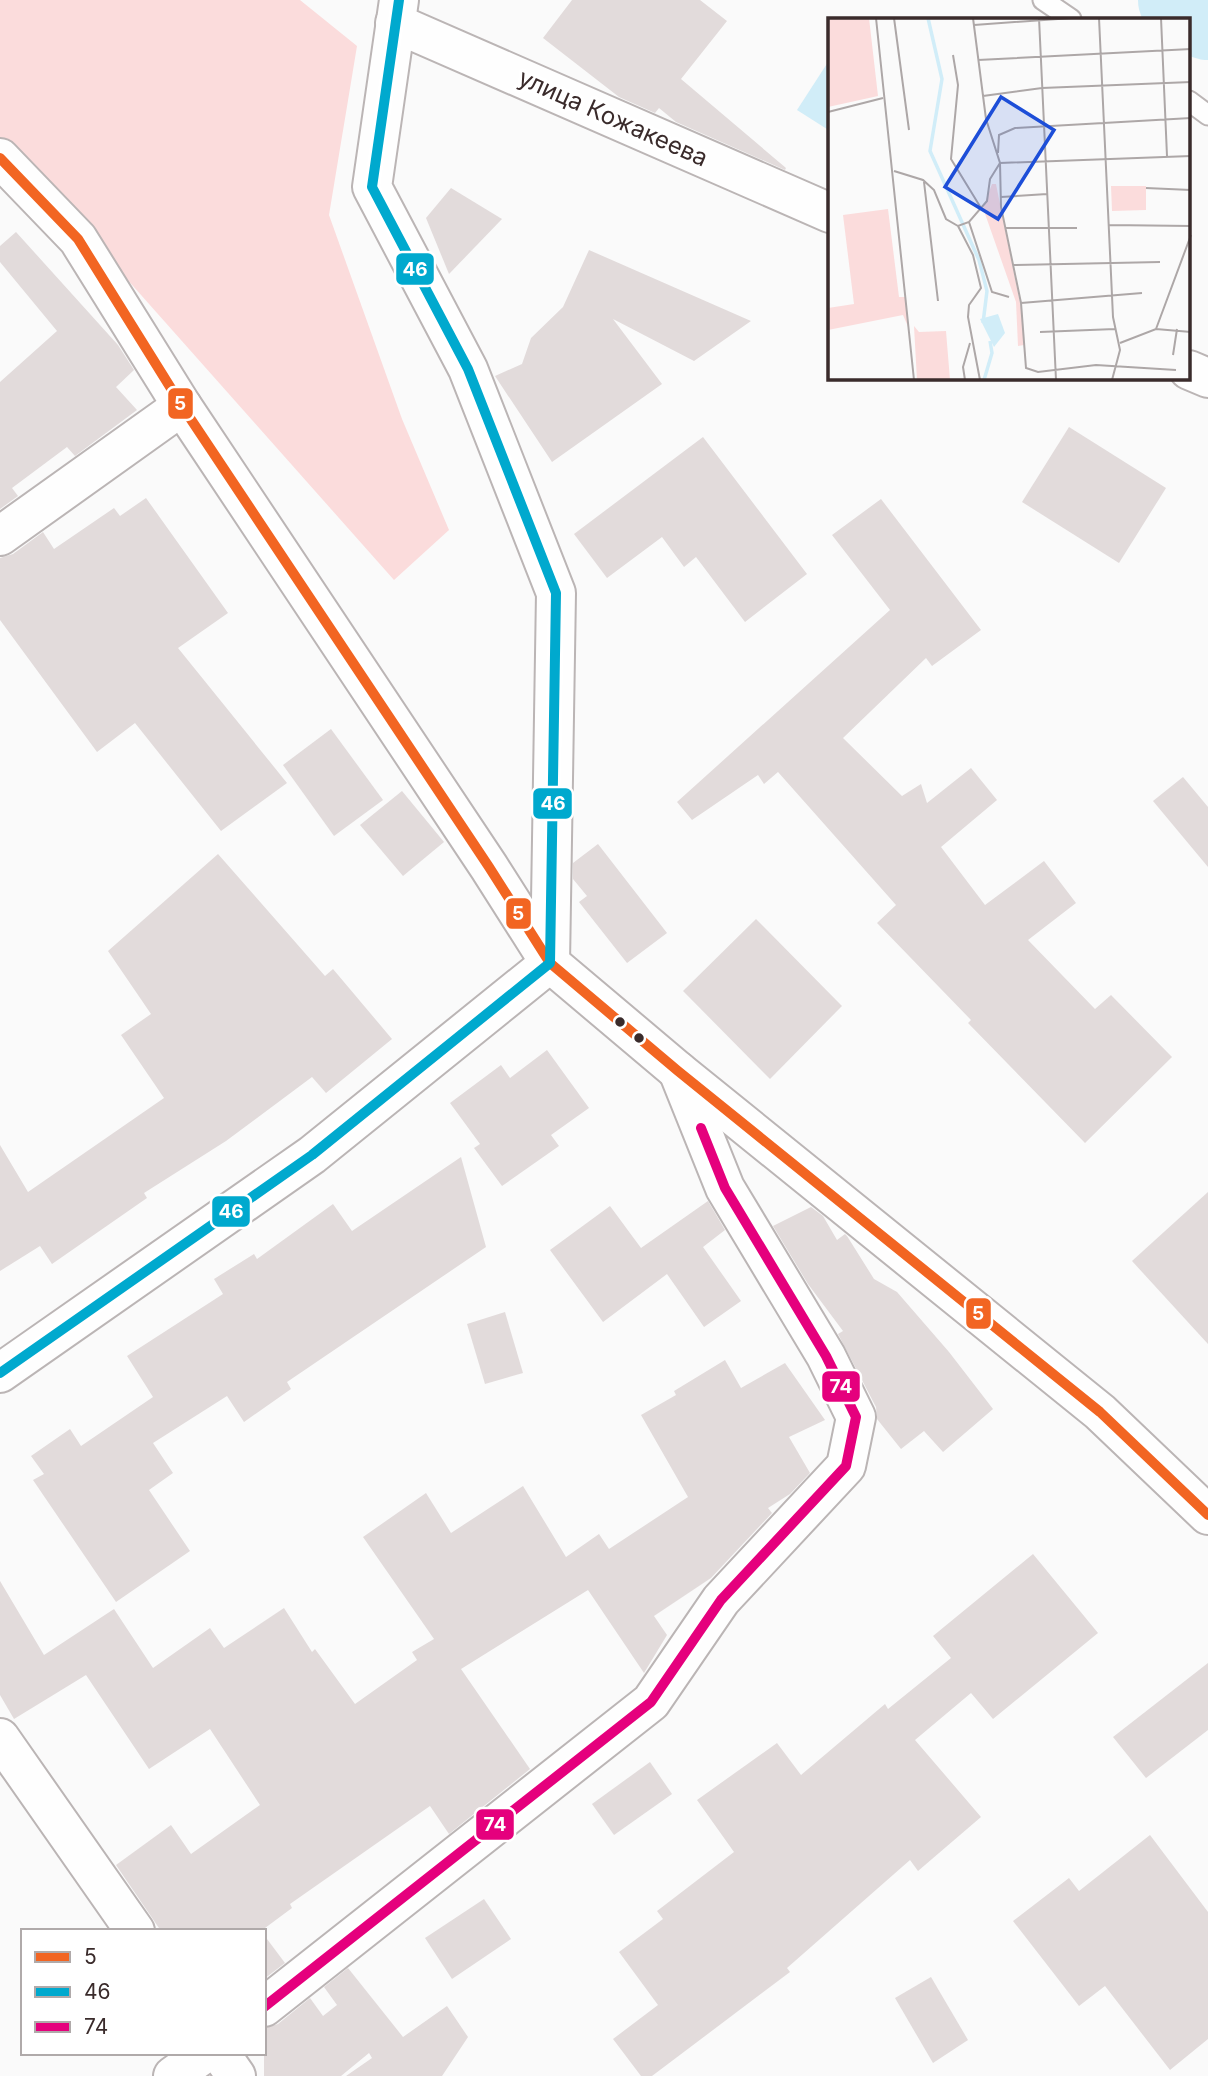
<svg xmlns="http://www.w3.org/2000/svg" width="1208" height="2076" font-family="Inter,sans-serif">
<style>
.green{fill:#fbdcdc}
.water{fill:#d1edf8}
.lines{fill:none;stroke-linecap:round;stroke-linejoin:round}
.river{stroke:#d1edf8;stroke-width:86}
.building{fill:#e2dbdb}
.lane-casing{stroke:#bbb5b5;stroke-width:23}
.street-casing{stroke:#bbb5b5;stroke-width:42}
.secondary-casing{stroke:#bbb5b5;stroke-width:42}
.lane{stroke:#fefefe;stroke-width:19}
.street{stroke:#fefefe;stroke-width:38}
.secondary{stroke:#fefefe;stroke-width:38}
.bus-1-casing{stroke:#fff;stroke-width:16}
.bus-2-casing{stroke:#fff;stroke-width:16}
.bus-3-casing{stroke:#fff;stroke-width:16}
.bus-1{stroke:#f26522;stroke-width:10}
.bus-2{stroke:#00a9ce;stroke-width:10}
.bus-3{stroke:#e5007d;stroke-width:10}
.bus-dot{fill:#3a2b2b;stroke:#fff;stroke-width:2.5}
.labels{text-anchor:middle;stroke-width:7;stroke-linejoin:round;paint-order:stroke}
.street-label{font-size:24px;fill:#3a2b2b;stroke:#fff}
.inset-river{fill:none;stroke:#d1edf8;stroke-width:3.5}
.inset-road{fill:none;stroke:#ada7a7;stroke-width:2}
.view{fill:#1d4ed8;fill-opacity:0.15;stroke:#1d4ed8;stroke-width:3.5}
.inset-edge{fill:none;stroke:#3a2b2b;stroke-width:3.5}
.line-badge{stroke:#fff;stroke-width:2.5}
.badge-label{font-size:19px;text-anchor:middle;font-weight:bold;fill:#fff}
</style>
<rect width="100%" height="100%" fill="#fafafa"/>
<polygon class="green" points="0,0 300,0 357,46 329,215 402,419 449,530 394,580 86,233 0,142"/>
<polygon class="water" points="830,59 830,131 797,110"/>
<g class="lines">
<polyline class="river" points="1181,0 1208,17"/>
</g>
<g class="building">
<polygon points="572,0 700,0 727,21 681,79 786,168 785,170 676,122 659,108 655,113 619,97 543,38"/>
<polygon points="451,188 502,219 449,274 426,218"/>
<polygon points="16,232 118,345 134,370 116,387 137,410 75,456 67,447 12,488 18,496 0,509 0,382 57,331 0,262 0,246"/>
<polygon points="589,250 751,321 694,361 613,319 662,384 552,462 495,376 522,364 531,338 563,307"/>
<polygon points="1069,427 1166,488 1119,563 1022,502"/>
<polygon points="703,437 807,574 745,622 696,557 684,567 662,537 607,578 574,534"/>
<polygon points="146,498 228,613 178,648 287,783 221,831 135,723 97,752 0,620 0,558 13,554 43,532 54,549 114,508 120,516"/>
<polygon points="881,499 981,630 932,666 926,658 843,738 902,796 921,784 927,803 971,768 997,800 941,847 985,905 1044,861 1076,903 1028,940 1095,1009 1111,995 1172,1057 1085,1143 968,1023 971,1020 877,923 896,905 778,772 764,784 758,775 692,820 677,802 890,610 832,535"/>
<polygon points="331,729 383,800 334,836 283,765"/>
<polygon points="1183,777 1208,807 1208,867 1153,801"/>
<polygon points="402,791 444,842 403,876 360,825"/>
<polygon points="598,844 667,933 627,963 579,902 587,896 573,879 573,863"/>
<polygon points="218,854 325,976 333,969 392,1039 326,1093 312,1077 226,1141 144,1193 147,1198 52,1264 40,1246 0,1271 0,1145 28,1192 164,1098 121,1035 151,1014 108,951"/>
<polygon points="756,919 842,1006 770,1079 683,991"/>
<polygon points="547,1050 589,1108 551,1135 559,1146 502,1186 474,1148 480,1144 450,1103 501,1065 510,1078"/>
<polygon points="461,1157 486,1247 287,1382 291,1389 244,1422 227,1396 153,1443 173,1473 149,1490 190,1551 116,1602 33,1480 44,1474 31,1456 70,1429 81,1446 153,1397 127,1356 223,1294 214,1279 254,1254 257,1259 333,1204 352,1231"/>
<polygon points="1208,1192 1208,1344 1132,1261"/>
<polygon points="708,1201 725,1230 703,1247 741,1301 704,1327 667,1274 603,1322 550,1250 610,1206 641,1248"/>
<polygon points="811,1207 823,1216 837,1240 845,1234 847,1236 874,1279 897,1292 949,1352 993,1409 943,1452 924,1431 901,1449 877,1419 876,1407 838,1334 843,1331 808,1284 773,1226"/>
<polygon points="505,1312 523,1373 485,1384 467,1324"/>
<polygon points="725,1360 741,1388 785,1363 825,1420 789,1437 810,1473 790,1494 768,1508 772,1513 711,1578 654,1616 667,1635 644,1673 588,1590 461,1669 530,1769 449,1834 430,1806 290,1904 292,1908 261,1931 161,1931 116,1865 171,1825 191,1854 260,1805 210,1729 149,1769 86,1675 14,1719 0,1695 0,1581 44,1655 114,1609 153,1668 210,1628 224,1648 284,1608 312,1652 315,1649 355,1704 417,1660 412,1652 434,1639 363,1537 426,1493 451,1533 523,1486 566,1557 599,1534 609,1549 688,1497 641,1415 676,1395 674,1391"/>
<polygon points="1033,1554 1098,1633 993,1719 971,1693 915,1740 981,1817 918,1871 910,1860 787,1968 790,1972 652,2076 641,2076 613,2039 658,2005 619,1952 663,1919 657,1911 734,1852 697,1800 777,1743 801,1775 885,1704 888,1709 951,1658 933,1636"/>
<polygon points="1208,1663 1208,1730 1146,1778 1113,1737"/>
<polygon points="650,1762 672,1794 614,1835 592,1804"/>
<polygon points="1150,1835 1208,1912 1208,2039 1170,2070 1105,1986 1079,2006 1013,1921 1069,1878 1079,1891"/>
<polygon points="484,1899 511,1939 452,1979 425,1938"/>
<polygon points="264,1935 285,1963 264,1979"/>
<polygon points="348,1968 403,2037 447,2006 468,2037 442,2076 346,2076 372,2058 369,2053 341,2076 264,2076 264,2028 278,2024 310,1998 323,2016 337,2005 324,1987"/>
<polygon points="931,1977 968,2040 933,2063 895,1998"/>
</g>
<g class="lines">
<g class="lane-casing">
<g id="lane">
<polyline points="1043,0 1071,19"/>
<polyline points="1189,101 1208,115"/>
</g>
</g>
<g class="street-casing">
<g id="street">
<polyline points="395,23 830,213"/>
<polyline points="0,158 78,239 182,406 489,867 550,963"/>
<polyline points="1189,370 1208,378"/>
<polyline points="0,536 182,406"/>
<polyline points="0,1738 135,1931"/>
<polyline points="264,2007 651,1702 721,1600 846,1466 856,1417 826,1356 725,1188 678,1071"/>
<polyline points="220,2053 236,2076"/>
<polyline points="173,2076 205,2053"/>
</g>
</g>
<g class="secondary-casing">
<g id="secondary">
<polyline points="550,963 678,1071 1100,1412 1208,1515"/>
<polyline points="0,1373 312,1155 550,963 556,593 468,369 372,187 399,0"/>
</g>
</g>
<use href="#lane" class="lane"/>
<use href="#street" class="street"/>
<use href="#secondary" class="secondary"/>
<g class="bus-1-casing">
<polyline id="bus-1" points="0,158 78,239 182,406 489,867 550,963 678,1071 1100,1412 1208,1515"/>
</g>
<g class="bus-2-casing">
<polyline id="bus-2" points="0,1373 312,1155 550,963 556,593 468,369 372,187 399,0"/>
</g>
<g class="bus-3-casing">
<polyline id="bus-3" points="264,2007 651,1702 721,1600 846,1466 856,1417 826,1356 725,1188 701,1128"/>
</g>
<use href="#bus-1" class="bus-1"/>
<use href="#bus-2" class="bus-2"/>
<use href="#bus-3" class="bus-3"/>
</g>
<g class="bus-dot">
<circle cx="620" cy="1022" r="6"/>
<circle cx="639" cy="1038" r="6"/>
</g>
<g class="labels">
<g class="street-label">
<text transform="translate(613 118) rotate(24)" y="8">улица Кожакеева</text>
</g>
</g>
<g transform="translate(828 18)">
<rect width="362" height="362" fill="#fafafa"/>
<path d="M0,0H41L50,78L0,89ZM164,166H168L193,290L196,327L190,328L188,284L155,190ZM283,168H318V192L284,193ZM60,191L71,279H77L81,311L75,297L0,312V290L26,286L15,197ZM86,308L91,314L118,313L122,362H89Z" fill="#fbdcdc"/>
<path d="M170,296L177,315L166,329L152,301Z" fill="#d1edf8"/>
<path class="inset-river" d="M100,0L114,61L102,133L151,242L159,273L155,305M156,362L164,335L162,323"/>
<path class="inset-road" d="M48,0L86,362M66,0L81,112M145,0L158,101L172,145L173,189L193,285L198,350L210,354L268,347L348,352M211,0L228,362M271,0L285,299L292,332L284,362M333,0L339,138M146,7L244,0M125,37L130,67L123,141L153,190M150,42L363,31M155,78L214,70L363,64M0,94L55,80M170,135L171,117L187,110L363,100M66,153L95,162L106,172L118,201L130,208L141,204L159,183L162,161L172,145L363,138M96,164L110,283M318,170L363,172M173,179L219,176M141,204L164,274L181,279M281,207L363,208M130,208L145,237L153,270L141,287L140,299L152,362M177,210H249M185,247L332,244M193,285L314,275M328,311L363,217M212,314L287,311M292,325L328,311L363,314M345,337L349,311M137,362L135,349L142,325"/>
<path class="view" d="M173,79L226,112L170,201L117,169Z"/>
<rect width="362" height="362" class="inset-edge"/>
</g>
<g class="line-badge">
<rect x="395" y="252" width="40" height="34" rx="7" fill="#00a9ce"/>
<rect x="167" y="387" width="27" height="33" rx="7" fill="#f26522"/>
<rect x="532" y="787" width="41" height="33" rx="7" fill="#00a9ce"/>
<rect x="505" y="897" width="27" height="33" rx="7" fill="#f26522"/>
<rect x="211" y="1195" width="40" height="33" rx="7" fill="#00a9ce"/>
<rect x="965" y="1297" width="27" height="33" rx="7" fill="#f26522"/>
<rect x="821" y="1370" width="40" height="33" rx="7" fill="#e5007d"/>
<rect x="475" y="1808" width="40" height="33" rx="7" fill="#e5007d"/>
</g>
<g class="badge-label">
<text x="415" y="276">46</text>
<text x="180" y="410">5</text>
<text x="553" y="810">46</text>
<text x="518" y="920">5</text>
<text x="231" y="1218">46</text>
<text x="978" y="1320">5</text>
<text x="841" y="1393">74</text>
<text x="495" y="1831">74</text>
</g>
<rect x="21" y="1929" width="245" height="126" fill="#ffffff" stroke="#b0aaaa" stroke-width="2"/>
<rect x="35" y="1952" width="35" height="10" fill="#f26522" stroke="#b0aaaa" stroke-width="2"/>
<text x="84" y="1964" font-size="21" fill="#3a2b2b">5</text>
<rect x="35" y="1987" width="35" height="10" fill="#00a9ce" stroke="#b0aaaa" stroke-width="2"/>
<text x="84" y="1999" font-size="21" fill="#3a2b2b">46</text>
<rect x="35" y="2022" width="35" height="10" fill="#e5007d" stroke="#b0aaaa" stroke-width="2"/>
<text x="84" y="2034" font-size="21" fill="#3a2b2b">74</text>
</svg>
